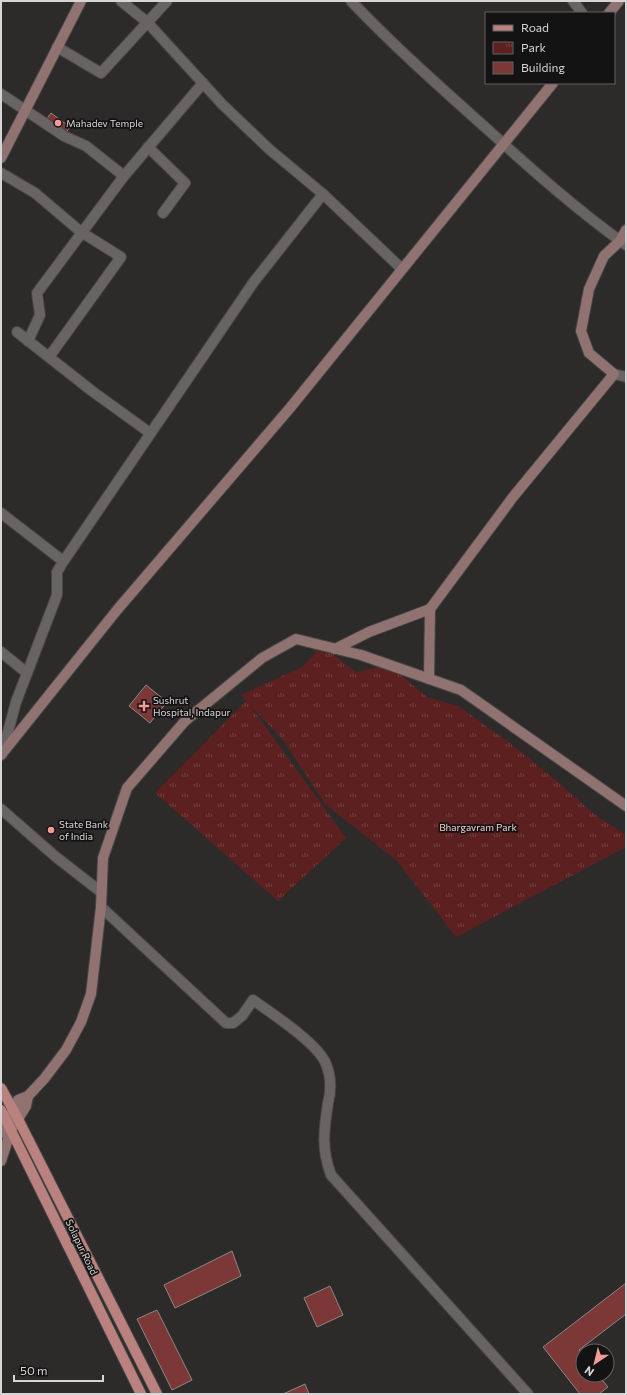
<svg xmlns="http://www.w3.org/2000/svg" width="627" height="1395" font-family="Commissioner,sans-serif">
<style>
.park{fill:url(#park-tufts)}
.building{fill:#7c3836;stroke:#8b8787}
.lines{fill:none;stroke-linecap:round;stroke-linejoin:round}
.street-casing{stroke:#484545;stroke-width:12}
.secondary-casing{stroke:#484545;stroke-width:12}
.primary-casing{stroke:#484545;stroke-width:12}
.street{stroke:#676463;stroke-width:10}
.secondary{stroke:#907371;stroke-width:10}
.primary{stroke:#b9827f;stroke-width:10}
.poi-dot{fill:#f59b97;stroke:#141313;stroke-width:1.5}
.labels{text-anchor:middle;stroke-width:3.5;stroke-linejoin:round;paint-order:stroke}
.poi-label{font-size:10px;fill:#d7d5d5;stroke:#141313;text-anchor:start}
.park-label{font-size:10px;fill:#f8ccc9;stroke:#141313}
.street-label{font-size:10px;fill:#d7d5d5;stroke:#141313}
</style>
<defs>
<pattern id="park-tufts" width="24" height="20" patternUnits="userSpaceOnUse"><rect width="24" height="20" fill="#5c2020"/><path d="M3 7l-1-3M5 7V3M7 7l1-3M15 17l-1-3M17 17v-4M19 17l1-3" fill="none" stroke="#734040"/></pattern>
</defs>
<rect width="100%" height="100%" fill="#2d2a2a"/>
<polygon class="park" points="322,646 356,672 389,665 427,697 458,706 510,743 557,781 594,814 626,835 626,847 456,937 397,861 325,804 283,740 249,704 346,838 278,901 155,793 246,701 241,695 302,667"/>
<g class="building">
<polygon points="51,113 70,127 65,134 46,120"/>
<polygon points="146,685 167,702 150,723 129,706"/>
<polygon points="232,1251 241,1276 175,1308 164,1285"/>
<polygon points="626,1283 626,1314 579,1350 583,1355 583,1375 598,1375 608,1387 599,1394 580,1394 543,1347"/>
<polygon points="330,1286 343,1315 317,1327 304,1298"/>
<polygon points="157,1310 192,1380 172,1390 137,1319"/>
<polygon points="305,1384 309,1394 283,1394"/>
</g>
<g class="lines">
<g class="street-casing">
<g id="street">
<polyline points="121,1 147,22 222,104 269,149 323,194 402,269"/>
<path d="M351,1C394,46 440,87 486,128C531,169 577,210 626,245"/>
<polyline points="573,1 582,13"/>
<polyline points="57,47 101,73 167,1"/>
<polyline points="1,94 64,136 86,146 124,176"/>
<polyline points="148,147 185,183 163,213"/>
<polyline points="1,173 35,193 81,232 121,257 49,357"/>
<polyline points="17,332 92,391 150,433"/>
<polyline points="28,341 40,315 37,293 124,176 203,83"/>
<polyline points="614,374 626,377"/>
<polyline points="1,513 63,561"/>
<polyline points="1,652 27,673"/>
<polyline points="2,754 16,702 57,595 57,572 63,562 253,283 323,194"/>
<polyline points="1,809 56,857 101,892"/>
<path d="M101,907L226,1023H233L242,1016L253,1000C271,1013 319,1044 326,1064C331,1076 331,1091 328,1103C324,1130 321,1148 331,1175L528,1394"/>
</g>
</g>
<g class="secondary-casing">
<g id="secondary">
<polyline points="609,13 619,1"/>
<polyline points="1,158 81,1"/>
<polyline points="335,649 369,632 430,609"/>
<polyline points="429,679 430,609 513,497 614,374 589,353 581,331 589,289 604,256 620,241 626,230"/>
<polyline points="1,755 117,610 290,408 553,83"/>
<polyline points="1,1133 18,1100 28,1096 44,1079 66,1050 81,1022 91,994 101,907 103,858 127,788 185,721 262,658 296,639 361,655 461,690 626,806"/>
<polyline points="1,1161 11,1130 26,1106 28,1096"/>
</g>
</g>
<g class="primary-casing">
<g id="primary">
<polyline points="1,1088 18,1119 157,1394"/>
<polyline points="1,1110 141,1394"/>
</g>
</g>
<use href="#street" class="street"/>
<use href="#secondary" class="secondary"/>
<use href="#primary" class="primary"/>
</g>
<g class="poi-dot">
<circle cx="58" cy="123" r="4"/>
<path d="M142 700h4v4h4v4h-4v4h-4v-4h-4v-4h4z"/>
<circle cx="51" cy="830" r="4"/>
</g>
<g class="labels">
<g class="poi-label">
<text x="66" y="127">Mahadev Temple</text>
<text x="153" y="704">Sushrut<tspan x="153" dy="12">Hospital, Indapur</tspan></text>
<text x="59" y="828">State Bank<tspan x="59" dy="12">of India</tspan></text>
</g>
<g class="park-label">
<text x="478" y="831">Bhargavram Park</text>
</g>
<g class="street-label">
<text transform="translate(82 1247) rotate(64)" y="4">Solapur Road</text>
</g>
</g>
<rect width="627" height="1395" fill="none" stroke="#d7d5d5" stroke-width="4"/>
<rect x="485" y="12" width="130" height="72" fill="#141313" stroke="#626161"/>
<rect x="493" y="25" width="20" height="6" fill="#b9827f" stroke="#626161"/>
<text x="521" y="32" font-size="12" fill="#d7d5d5">Road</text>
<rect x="493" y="42" width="20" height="12" fill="url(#park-tufts)" stroke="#626161"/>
<text x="521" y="52" font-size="12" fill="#d7d5d5">Park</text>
<rect x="493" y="62" width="20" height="12" fill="#7c3836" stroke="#626161"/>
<text x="521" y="72" font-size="12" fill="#d7d5d5">Building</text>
<g transform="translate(595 1363) rotate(215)"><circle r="19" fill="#141313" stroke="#626161"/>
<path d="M0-3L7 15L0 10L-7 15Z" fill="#f59b97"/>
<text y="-6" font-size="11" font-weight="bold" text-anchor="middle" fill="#d7d5d5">N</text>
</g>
<path d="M14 1375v6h89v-6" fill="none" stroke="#d7d5d5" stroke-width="2"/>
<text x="20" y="1375" font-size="12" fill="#d7d5d5" stroke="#141313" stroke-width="3" paint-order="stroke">50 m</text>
</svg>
